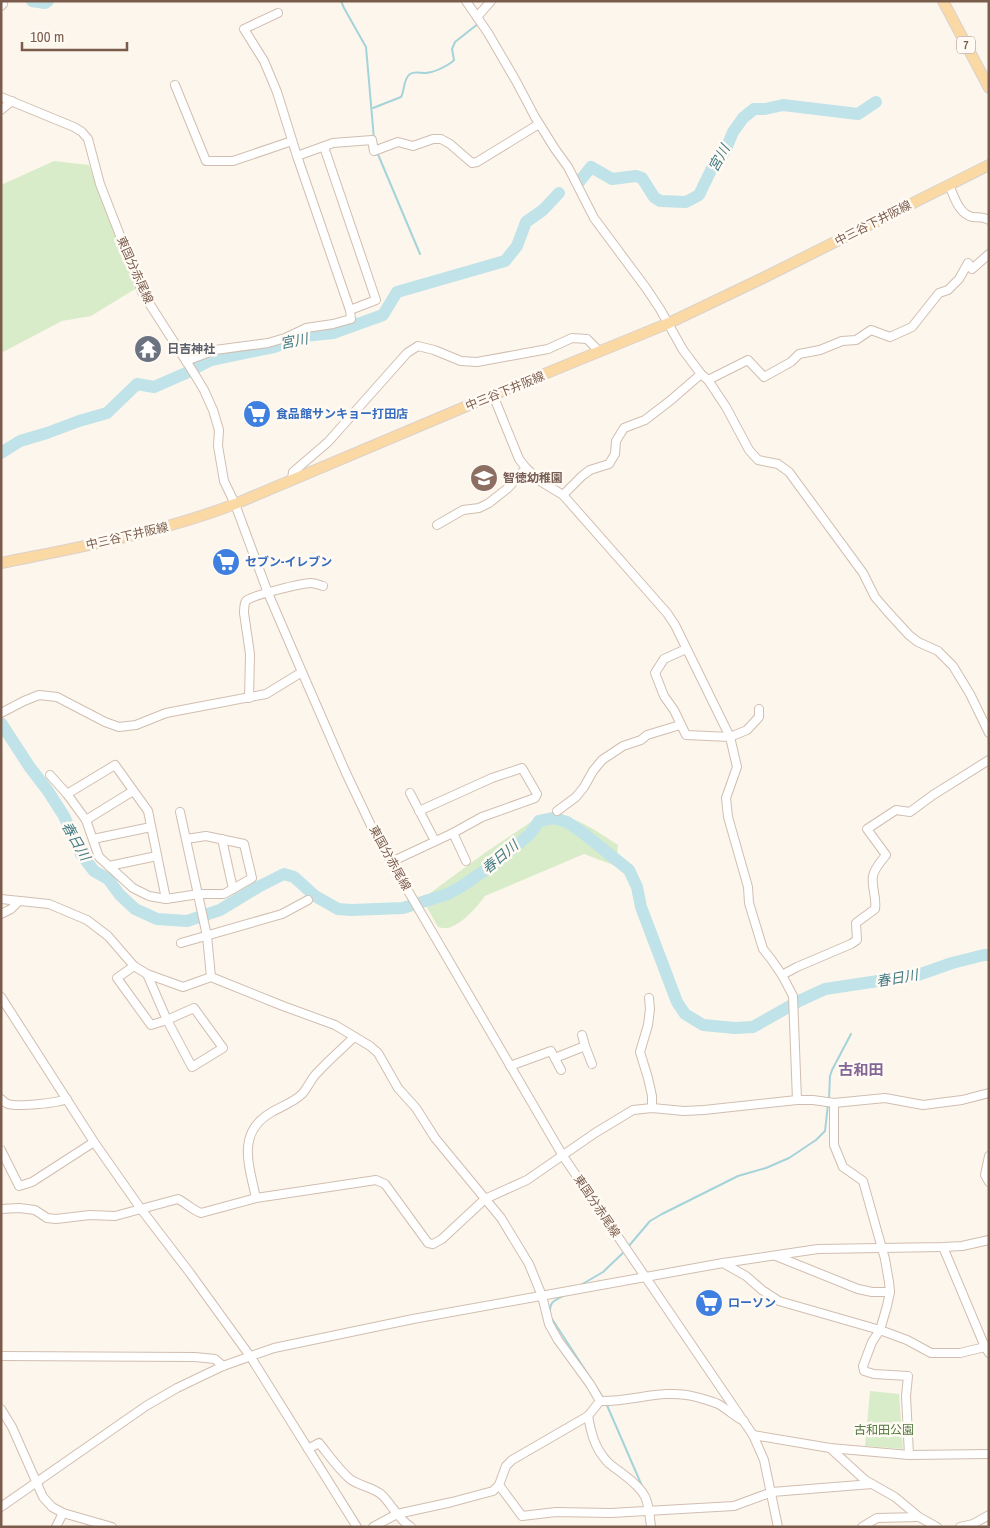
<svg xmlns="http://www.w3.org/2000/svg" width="990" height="1528" font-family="'Archivo Narrow','Noto Sans JP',sans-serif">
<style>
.green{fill:#d8ecc9}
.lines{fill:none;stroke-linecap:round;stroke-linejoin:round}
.stream{stroke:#a5d3da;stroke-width:2}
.river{stroke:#bfe3e8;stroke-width:12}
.minor-casing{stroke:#d1beb0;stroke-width:10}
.major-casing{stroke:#dad1cd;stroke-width:12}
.minor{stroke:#fff;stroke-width:8}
.major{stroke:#fbd9a5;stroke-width:10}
.labels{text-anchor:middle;stroke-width:5;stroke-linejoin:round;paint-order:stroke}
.shield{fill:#fffaf3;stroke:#a28b7f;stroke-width:1}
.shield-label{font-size:11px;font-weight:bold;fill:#7a5c4d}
.street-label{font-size:12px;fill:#7a5c4d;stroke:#fffaf3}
.worship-label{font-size:12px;font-weight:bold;fill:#5b616d;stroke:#fffaf3;text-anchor:start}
.shop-label{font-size:12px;font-weight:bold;fill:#366cbe;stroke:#fffaf3;text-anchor:start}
.education-label{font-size:12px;font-weight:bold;fill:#785e54;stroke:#fffaf3;text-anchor:start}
.park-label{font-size:12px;fill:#537a41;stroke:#fffaf3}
.water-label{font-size:14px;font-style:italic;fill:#437c86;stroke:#fffaf3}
.quarter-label{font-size:15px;font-weight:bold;fill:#846695;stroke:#fffaf3}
</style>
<rect width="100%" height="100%" fill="#fdf6ec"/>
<g class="green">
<polygon points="54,161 89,165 135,289 91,316 62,321 1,353 1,185"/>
<path d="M550,814C577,816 596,831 618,845L616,866L584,854L485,896C477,907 464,922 451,927C447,929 442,928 438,927L422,899L486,852L540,816Z"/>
<polygon points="870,1391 899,1394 903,1449 865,1446"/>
</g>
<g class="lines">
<g class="stream">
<polyline points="341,1 344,8 366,47 374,139"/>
<path d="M373,108L401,97C405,90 403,79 410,74C414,71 420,73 426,73C435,72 445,67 452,62L454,60L452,49L455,42L479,23"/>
<polyline points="377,152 420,254"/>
<polyline points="829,1099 830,1076 832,1070 851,1034"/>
<polyline points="628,1247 650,1221 662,1214 738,1176 766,1168 789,1158 816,1140 825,1131 828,1104"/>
<polyline points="579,1286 603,1272 625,1251"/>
<path d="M550,1315C549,1301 554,1301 565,1295"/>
<polyline points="552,1319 604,1399"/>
<polyline points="606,1403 642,1486"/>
</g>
<g class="river">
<polyline points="32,1 45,3 48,1"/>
<polyline points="579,182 591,167 612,179 636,176 642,178 654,197 660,201 686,202 699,195 714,164 725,151 733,132 743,118 754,109 765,109 783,105 858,114 876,102"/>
<polyline points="1,453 20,441 47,433 79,421 107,413 137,384 154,387 186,373 211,360 274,347 305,336 333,333 383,315 397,292 505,261 517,246 526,222 543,210 559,193"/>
<polyline points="1,723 29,766 48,791 64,816 81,854 94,871 108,879 120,895 135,909 157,919 187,921 220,910 258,887 284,874 294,877 315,896 338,909 351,910 403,908 448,894 462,886 497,862 530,834 539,821 554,818 567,822 583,833 629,870 637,887 641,907 677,1002 685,1014 703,1025 735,1028 753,1027 799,1001 825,989 918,975 952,963 984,955 989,955"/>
</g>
<g class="minor-casing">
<g id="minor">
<polyline points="466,1 488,33 516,81 535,117 555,149 568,167 594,218 646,288 660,309 683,350 701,374 708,380 726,407 749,450 758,460 778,464 789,472 863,573 875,597 887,611 909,635 918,642 938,651 953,666 970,694 989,733"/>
<polyline points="1,6 3,4"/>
<polyline points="477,17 491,1"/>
<polyline points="175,85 206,161 233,161 292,141"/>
<polyline points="1,97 74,127 82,132 88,139 100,184 142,292 195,375 204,390 213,410 219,430 218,446 224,481 235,504 268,593 302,672 346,773 376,836 563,1156 753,1435 764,1460 778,1527"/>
<polyline points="1,110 12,101"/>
<polyline points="324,147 376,300 350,310"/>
<polyline points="297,156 333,143 372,140 374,151 398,142 413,146 433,139 441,139 450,144 472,163 477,162 539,124"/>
<path d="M949,185C954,196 959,215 973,217C980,218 982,216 989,220"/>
<polyline points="186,361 215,350 268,343 285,338 306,328 333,324 351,319 350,310 297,156 277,92 264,61 244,29 278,13"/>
<polyline points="708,380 748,360 764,377 791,362 799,354 820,350 842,341 856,340 871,330 890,337 912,327 939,293 948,290 959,279 968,263 972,269 989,254"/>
<polyline points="493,395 519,459 526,468 540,481 563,495 667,613 675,625 730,737 737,767 726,798 728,817 748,887 749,903 763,949 771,959 782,975 793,996 797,1100"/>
<polyline points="292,479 293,472 328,442 407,353 418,346 434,350 461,361 477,362 548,349 572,338 587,339 600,352"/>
<polyline points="563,495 582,476 590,470 609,464 615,454 616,441 624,428 645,420 671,400 701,374"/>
<polyline points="437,525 463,510 479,508 489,503 508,488 526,468"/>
<polyline points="686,649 664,659 655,673 664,696 674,710 686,735 730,737 747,730 759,717 759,709"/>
<path d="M249,698L250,654L244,613C244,609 244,604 246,601C252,595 303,583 311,583C315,583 319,585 323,586"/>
<polyline points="1,713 24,701 39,695 57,697 105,722 119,727 136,725 166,713 266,694 302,672"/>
<polyline points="50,775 67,794 86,820 99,857 133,888 149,896 166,899"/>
<polyline points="410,793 435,841"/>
<polyline points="67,794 115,765 148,811 166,899 199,894 224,894 252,878 244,844 206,836 186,839"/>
<polyline points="557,811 576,797 584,787 593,771 602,760 623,746 641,740 647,735 680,725"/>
<polyline points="180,812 207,936 211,977"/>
<polyline points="86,820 133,791"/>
<polyline points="453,833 466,861"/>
<polyline points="93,839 151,827"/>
<polyline points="222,839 233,889"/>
<polyline points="391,862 453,833 482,817 535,798 537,794 522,768 492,778 419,811"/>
<polyline points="109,866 157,856"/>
<polyline points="1,899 49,904 87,920 108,936 134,966 147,974 183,987 211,977 283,1006 335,1025 370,1046 378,1053 398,1088 416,1108 435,1138 501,1218 529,1264 542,1296 549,1324 558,1340 590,1384 600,1401"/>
<polyline points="1,914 11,909 18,902"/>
<polyline points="181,943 282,914 308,900"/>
<polyline points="134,966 117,978 151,1025 167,1020 194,1008 223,1048 192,1067 167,1020 147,974"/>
<path d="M782,975L797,967L851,944L857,940L856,923L875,909C877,898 871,886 873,876C874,869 881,861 886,855L867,829L896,810L910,812L933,795L989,760"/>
<polyline points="1,997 94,1142 141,1209 190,1273 250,1356 357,1527"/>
<polyline points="649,998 650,1009 648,1025 640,1052 648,1078 652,1096 652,1108"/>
<polyline points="585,1046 592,1064"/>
<polyline points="555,1058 585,1046 582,1035"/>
<polyline points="510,1066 551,1051 561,1070"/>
<path d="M1,1099C3,1101 5,1103 8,1104C18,1107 58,1103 67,1099"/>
<polyline points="834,1103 834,1145 843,1167 863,1181 885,1259 889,1282 890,1292 887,1306 880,1330 872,1342 863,1366 864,1371 874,1374 908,1376 906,1396 909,1455"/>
<polyline points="1,1150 19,1186 32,1182 94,1142"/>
<polyline points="989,1156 985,1175 989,1182"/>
<path d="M256,1198C249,1165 236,1132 272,1112C282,1106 294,1102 302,1094C308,1088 311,1078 318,1072C329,1060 342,1049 354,1037"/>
<path d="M1,1209L19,1208L35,1210L47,1218L56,1219L90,1215L115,1216L178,1199C186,1203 192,1210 201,1213L256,1198L376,1180L385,1184L428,1243L433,1244L442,1239L485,1199L527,1180L595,1133L633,1110L652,1108L684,1111L704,1110L797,1100H813L834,1103L885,1098L923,1105L962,1100L989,1093"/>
<polyline points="943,1247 985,1347 989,1353"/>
<polyline points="776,1256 858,1289 872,1292 890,1292"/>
<polyline points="723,1263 746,1276 762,1290 779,1301 880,1330 907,1340 931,1353 960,1353 985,1347 989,1345"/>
<polyline points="1,1356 195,1357 215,1359 223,1366"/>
<polyline points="1,1409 12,1427 43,1497 52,1507 63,1513 112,1527"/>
<path d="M588,1416C591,1432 594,1446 605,1459C609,1465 617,1469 623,1474C647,1492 648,1498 651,1527"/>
<polyline points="753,1435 830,1448 909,1455 989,1454"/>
<polyline points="830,1448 865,1480 895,1497 919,1517 937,1527"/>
<path d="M308,1449L319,1443C328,1454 338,1469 350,1479C359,1486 373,1487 382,1495C392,1505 398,1519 411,1527"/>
<polyline points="499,1485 522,1516 556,1512 611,1513 734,1506 772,1492 872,1484"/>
<polyline points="1,1507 146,1406 177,1388 223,1366 274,1348 413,1319 723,1263 818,1249 943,1247 962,1246 989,1240"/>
<polyline points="56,1527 63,1513"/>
<path d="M373,1527L397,1514L452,1502L493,1491L499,1485L506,1466L512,1460L588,1416L600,1401C633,1402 663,1388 696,1397C703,1399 712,1401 718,1404C728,1409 734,1417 744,1421"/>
<polyline points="862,1527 877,1518 919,1517"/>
<polyline points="960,1527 973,1524 989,1515"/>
</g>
</g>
<g class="major-casing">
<g id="major">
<polyline points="943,1 989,88"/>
<path d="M1,563C80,547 160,533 235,504L493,395L669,323L763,278L989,165"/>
</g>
</g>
<use href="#minor" class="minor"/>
<use href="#major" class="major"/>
</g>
<defs>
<g id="temple-disc" transform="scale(1.4375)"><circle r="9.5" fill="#6b7280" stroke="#fffaf3"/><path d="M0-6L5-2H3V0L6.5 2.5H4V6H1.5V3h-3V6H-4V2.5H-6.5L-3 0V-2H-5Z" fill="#fff"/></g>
<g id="supermarket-disc" transform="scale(1.4375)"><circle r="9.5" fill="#3f7fe0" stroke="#fffaf3"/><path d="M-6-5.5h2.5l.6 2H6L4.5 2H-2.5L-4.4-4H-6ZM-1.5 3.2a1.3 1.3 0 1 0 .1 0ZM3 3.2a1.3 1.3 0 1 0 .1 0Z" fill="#fff"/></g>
<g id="school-disc" transform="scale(1.4375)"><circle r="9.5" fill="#8d6e63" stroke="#fffaf3"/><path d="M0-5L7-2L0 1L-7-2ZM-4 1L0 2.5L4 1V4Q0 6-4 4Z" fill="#fff"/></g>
</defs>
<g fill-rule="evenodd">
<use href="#temple-disc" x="148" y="349"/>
<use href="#supermarket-disc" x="257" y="414"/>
<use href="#school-disc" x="484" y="478"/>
<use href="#supermarket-disc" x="226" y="562"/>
<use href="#supermarket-disc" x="709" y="1303"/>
</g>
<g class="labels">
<rect class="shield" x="957" y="36.5" width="18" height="17" rx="4"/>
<g class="shield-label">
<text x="966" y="49">7</text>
</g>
<g class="street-label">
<text transform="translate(873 223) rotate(-27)" y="4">中三谷下井阪線</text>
<text transform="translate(135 270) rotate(66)" y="4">東国分赤尾線</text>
<text transform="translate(505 391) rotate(-22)" y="4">中三谷下井阪線</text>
<text transform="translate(127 536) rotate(-13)" y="4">中三谷下井阪線</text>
<text transform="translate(390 858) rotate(61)" y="4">東国分赤尾線</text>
<text transform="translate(597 1206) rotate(56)" y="4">東国分赤尾線</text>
</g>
<g class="worship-label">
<text x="167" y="353">日吉神社</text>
</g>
<g class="shop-label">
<text x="276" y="418">食品館サンキョー打田店</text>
<text x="245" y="566">セブン-イレブン</text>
<text x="728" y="1307">ローソン</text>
</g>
<g class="education-label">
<text x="503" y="482">智徳幼稚園</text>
</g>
<g class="park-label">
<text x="884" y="1434">古和田公園</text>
</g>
<g class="water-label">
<text transform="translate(719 158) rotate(-61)" y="5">宮川</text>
<text transform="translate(294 341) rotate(-12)" y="5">宮川</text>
<text transform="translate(76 841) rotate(60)" y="5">春日川</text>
<text transform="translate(500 857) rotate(-40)" y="5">春日川</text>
<text transform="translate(897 978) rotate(-10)" y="5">春日川</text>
</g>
<g class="quarter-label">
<text x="861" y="1075">古和田</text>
</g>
</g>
<rect width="990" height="1528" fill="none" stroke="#7a5c4d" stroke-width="5"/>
<path d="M22 42v8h105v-8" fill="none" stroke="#7a5c4d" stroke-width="2.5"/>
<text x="30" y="42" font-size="15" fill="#7a5c4d" stroke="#fffaf3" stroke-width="4" paint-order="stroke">100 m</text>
</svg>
